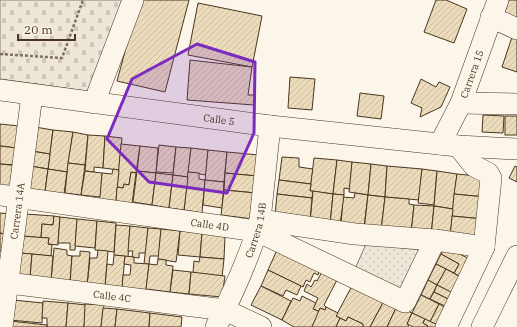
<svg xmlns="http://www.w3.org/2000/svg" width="517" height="327" font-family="'IBM Plex Serif',serif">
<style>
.grass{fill:url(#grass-dots);stroke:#887966}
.cemetery{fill:url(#cemetery-stones);stroke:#887966}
.building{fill:url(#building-hatch);stroke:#4a3520}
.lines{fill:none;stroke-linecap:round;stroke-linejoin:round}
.minor-casing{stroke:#4a3520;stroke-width:22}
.path{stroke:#7f6f5c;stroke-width:2.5;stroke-dasharray:3 2;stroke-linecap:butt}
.minor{stroke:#fbf6e9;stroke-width:21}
.marked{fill:#7b2cbf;fill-opacity:0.2;stroke:#7b2cbf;stroke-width:3;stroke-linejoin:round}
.labels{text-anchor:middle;stroke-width:3;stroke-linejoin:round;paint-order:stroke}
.street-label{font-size:10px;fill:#4a3520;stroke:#fbf6e9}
</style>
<defs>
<pattern id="grass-dots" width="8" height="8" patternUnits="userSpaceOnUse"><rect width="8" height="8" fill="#ede6d9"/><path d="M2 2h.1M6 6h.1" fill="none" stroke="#cdc6ba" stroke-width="1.8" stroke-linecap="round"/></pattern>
<pattern id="cemetery-stones" width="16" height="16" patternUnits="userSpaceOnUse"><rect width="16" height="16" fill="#ede6d9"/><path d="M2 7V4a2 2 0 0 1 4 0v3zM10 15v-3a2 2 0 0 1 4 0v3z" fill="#cdc6ba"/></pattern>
<pattern id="building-hatch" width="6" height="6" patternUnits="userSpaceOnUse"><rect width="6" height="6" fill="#ecdcbc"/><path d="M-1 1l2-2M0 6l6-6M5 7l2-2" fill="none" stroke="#ccbda1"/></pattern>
</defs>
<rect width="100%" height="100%" fill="#fbf6e9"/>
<polygon class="grass" points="366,244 424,250 403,296 354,271"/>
<polygon class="cemetery" points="0,0 130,0 93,92 0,79"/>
<g class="building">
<polygon points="139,0 189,0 165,92 117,81"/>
<polygon points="436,0 446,0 467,9 454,43 424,32"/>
<polygon points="509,0 517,0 517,21 503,16"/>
<polygon points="198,3 262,16 252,67 188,55"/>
<polygon points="513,34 517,35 517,72 502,67"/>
<polygon points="190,60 252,67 248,95 255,95 254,105 187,100"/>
<polygon points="290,77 315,79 312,110 288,108"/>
<polygon points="421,79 436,87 439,82 450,87 441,107 420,117 422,108 411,103"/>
<polygon points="360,93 384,96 381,119 357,116"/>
<polygon points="483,115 504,116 503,133 482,132"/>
<rect x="505" y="116" width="12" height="19"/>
<polygon points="0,124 19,126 17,148 0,146"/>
<polygon points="35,127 53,130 50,154 31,151"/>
<polygon points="53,130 73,132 67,172 48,169"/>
<polygon points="73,132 88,135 85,165 68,163"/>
<polygon points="88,135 105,136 103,168 94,167 94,172 85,171"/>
<polygon points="105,136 122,138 119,170 103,168"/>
<polygon points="121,144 140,146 136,173 131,172 129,185 124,184 123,188 117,187"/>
<polygon points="159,145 176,147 173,173 156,172"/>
<polygon points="0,146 17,148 16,165 0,164"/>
<polygon points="140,146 158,148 156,173 137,171"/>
<polygon points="176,147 191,148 188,177 173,175"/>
<polygon points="191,148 208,150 206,175 188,172"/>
<polygon points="208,150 227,152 224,182 205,180"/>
<polygon points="31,151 50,154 48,169 30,166"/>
<polygon points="227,152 259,155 257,176 225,173"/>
<polygon points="282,157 299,158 299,167 313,169 311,184 279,180"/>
<polygon points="314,158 337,160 333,194 310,191"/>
<polygon points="337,160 352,162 350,189 344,188 344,195 333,194"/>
<polygon points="352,162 371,164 368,195 349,192"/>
<polygon points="68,163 85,165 81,195 65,193"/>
<polygon points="0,164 20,166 18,188 0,187"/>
<polygon points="371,164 387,166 385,197 368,195"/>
<polygon points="30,166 48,169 45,191 27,189"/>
<polygon points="387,166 422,169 419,200 385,197"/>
<polygon points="515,166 517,167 517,182 509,178"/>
<polygon points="48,169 67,172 64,194 45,192"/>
<polygon points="113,169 119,170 116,201 99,199 102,173 112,174"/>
<polygon points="422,169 437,171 434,205 418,203"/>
<polygon points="85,171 102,173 100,197 81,195"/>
<polygon points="137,171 156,173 152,205 133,202"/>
<polygon points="437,171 457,174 453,209 434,206"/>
<polygon points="131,172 136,173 132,204 116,202 117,187 123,188 124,184 129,185"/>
<polygon points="188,172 199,173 199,179 205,180 202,213 184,210"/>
<polygon points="156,173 173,175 169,208 152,205"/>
<polygon points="225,173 257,176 256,193 224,190"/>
<polygon points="457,174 487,177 485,197 454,194"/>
<polygon points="173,175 188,177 184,210 169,208"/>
<polygon points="205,180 224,182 222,208 203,205"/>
<polygon points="279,180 311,184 310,191 313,191 312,198 277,194"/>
<polygon points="224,190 256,193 253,219 221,215"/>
<polygon points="313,191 333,194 330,225 310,222"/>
<polygon points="355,193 368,195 364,227 341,225 343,197 354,198"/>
<polygon points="277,194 312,198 310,220 275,216"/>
<polygon points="333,194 344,195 340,225 330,225"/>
<polygon points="454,194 485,197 483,219 452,216"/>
<polygon points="368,195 385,197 381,231 364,230"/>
<polygon points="385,197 409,199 409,204 414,205 411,234 381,231"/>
<polygon points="414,205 434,206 431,236 411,234"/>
<polygon points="434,206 453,209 450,238 431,236"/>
<polygon points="0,213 11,214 8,235 0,233"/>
<polygon points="25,214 54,216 53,225 42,224 41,238 24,236"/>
<polygon points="54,216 60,217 58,245 48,244 49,238 41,238 42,224 53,225"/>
<polygon points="452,216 483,219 481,242 450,238"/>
<polygon points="60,217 77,219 75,250 70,250 70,243 58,243"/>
<polygon points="77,219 97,221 95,248 75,246"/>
<polygon points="97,221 116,223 114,252 95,250"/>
<polygon points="116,225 130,226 128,257 114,255"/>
<polygon points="130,226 148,228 146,253 139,253 139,258 132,257 133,251 128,251"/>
<polygon points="148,228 161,229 159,256 150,256 149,264 144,264"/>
<polygon points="161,229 180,231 176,262 158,259"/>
<polygon points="180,231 202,233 200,257 178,255"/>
<polygon points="0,233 8,235 5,252 0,251"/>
<polygon points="202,233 225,236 224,259 200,257"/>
<polygon points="21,236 49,238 48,244 52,245 51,256 20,253"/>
<polygon points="445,247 474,261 466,280 454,273 459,264 441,254"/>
<polygon points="54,248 67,250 67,255 72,256 70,283 51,281"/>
<polygon points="98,250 108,251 105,287 87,286 90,258 97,258"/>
<polygon points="277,250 320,269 318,275 314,273 310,282 306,280 303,287 268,270"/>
<polygon points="80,251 90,252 87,286 70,283 72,256 80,256"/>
<polygon points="20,253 32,254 30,278 18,277"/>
<polygon points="32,254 53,256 51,280 30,278"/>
<polygon points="441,254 459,264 454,273 436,264"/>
<polygon points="114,255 125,256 122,289 105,287 107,264 113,265"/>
<polygon points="125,256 134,257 134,263 149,264 146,291 122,289 123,275 130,275 131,265 124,264"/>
<polygon points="200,257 224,259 222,277 193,273 194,261 199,262"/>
<polygon points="158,259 166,260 166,265 173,266 170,292 146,289 149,264 157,265"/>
<polygon points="436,264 446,269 437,285 428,280"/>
<polygon points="446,269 466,280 458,296 437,285"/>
<polygon points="173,270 191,272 189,294 170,292"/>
<polygon points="268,270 301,286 297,295 286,290 283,296 261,286"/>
<polygon points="323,270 338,278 324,305 326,307 325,310 320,308 320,312 313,309 318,298 304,291 307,284 311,287 315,280 317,281"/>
<polygon points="191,272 225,276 222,297 189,294"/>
<polygon points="428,280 437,285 430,299 421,295"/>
<polygon points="354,282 385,299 370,327 362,327 363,324 348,317 346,321 336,316"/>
<polygon points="437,285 453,293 450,300 434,292"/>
<polygon points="261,286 291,301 282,320 251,305"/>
<polygon points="434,292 450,300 447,307 430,299"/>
<polygon points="421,295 439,304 430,322 412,313"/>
<polygon points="302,296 316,303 313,309 320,312 312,327 294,327 282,320 293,298 300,301"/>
<polygon points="385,299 397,306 387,327 370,327"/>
<polygon points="13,300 43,303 42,323 10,320"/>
<polygon points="43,301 68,303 66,327 47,327 47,318 42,318"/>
<polygon points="68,303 86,305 84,327 66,327"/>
<polygon points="85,304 104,305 101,327 84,327"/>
<polygon points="439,304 451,310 440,326 430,322"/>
<polygon points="397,306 412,313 407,324 409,325 408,327 387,327"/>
<polygon points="326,307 338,313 336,316 340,318 336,327 312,327 320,308 325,310"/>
<polygon points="103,308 117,309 115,327 101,327"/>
<polygon points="117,309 150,313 149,327 115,327"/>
<polygon points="150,313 182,317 181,327 149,327"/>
<polygon points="412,313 425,319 423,323 428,326 427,327 413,327 407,324"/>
<polygon points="348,317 363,324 363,327 336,327 340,318 346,321"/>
<polygon points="425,319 440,326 439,327 427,327 428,326 423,323"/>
<polygon points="10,321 47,325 47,327 10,327"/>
</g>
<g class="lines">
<g class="minor-casing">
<g id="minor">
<polyline points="491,17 517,29"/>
<path id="s1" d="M0,90L270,126L458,146L517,149"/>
<polyline points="94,103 133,0"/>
<polyline points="461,103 517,104"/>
<path id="s2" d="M440,144L461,103L498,0"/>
<path id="s3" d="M0,195L257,231L405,302L435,240"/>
<polyline points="260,220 355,234 435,240 484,247 491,178 488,173 474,166 458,146"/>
<path id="s4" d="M0,282L225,310L261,327"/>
<path id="s5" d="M2,327L32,95"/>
<path id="s6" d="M216,327C233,293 250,257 260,220L270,126"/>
<polyline points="446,327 484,247"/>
<polyline points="482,327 517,256"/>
</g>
</g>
<polyline class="path" points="0,54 62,58 83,0"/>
<use href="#minor" class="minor"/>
</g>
<path class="marked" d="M197,44L255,62L254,133L227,193L149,182L107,139L132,79Z"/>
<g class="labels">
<g class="street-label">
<text dy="4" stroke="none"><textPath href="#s2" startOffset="77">Carrera 15</textPath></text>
<text dy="4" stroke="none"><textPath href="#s1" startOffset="221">Calle 5</textPath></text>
<text dy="4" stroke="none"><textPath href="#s5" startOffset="117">Carrera 14A</textPath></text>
<text dy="4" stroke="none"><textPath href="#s3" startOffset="212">Calle 4D</textPath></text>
<text dy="4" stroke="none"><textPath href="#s6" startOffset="105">Carrera 14B</textPath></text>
<text dy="4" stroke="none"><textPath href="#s4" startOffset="113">Calle 4C</textPath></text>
</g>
</g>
<path d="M18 34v6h57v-6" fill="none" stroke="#4a3520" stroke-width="2"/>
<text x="24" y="34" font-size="12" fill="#4a3520" stroke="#fbf6e9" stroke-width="3" paint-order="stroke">20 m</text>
</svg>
